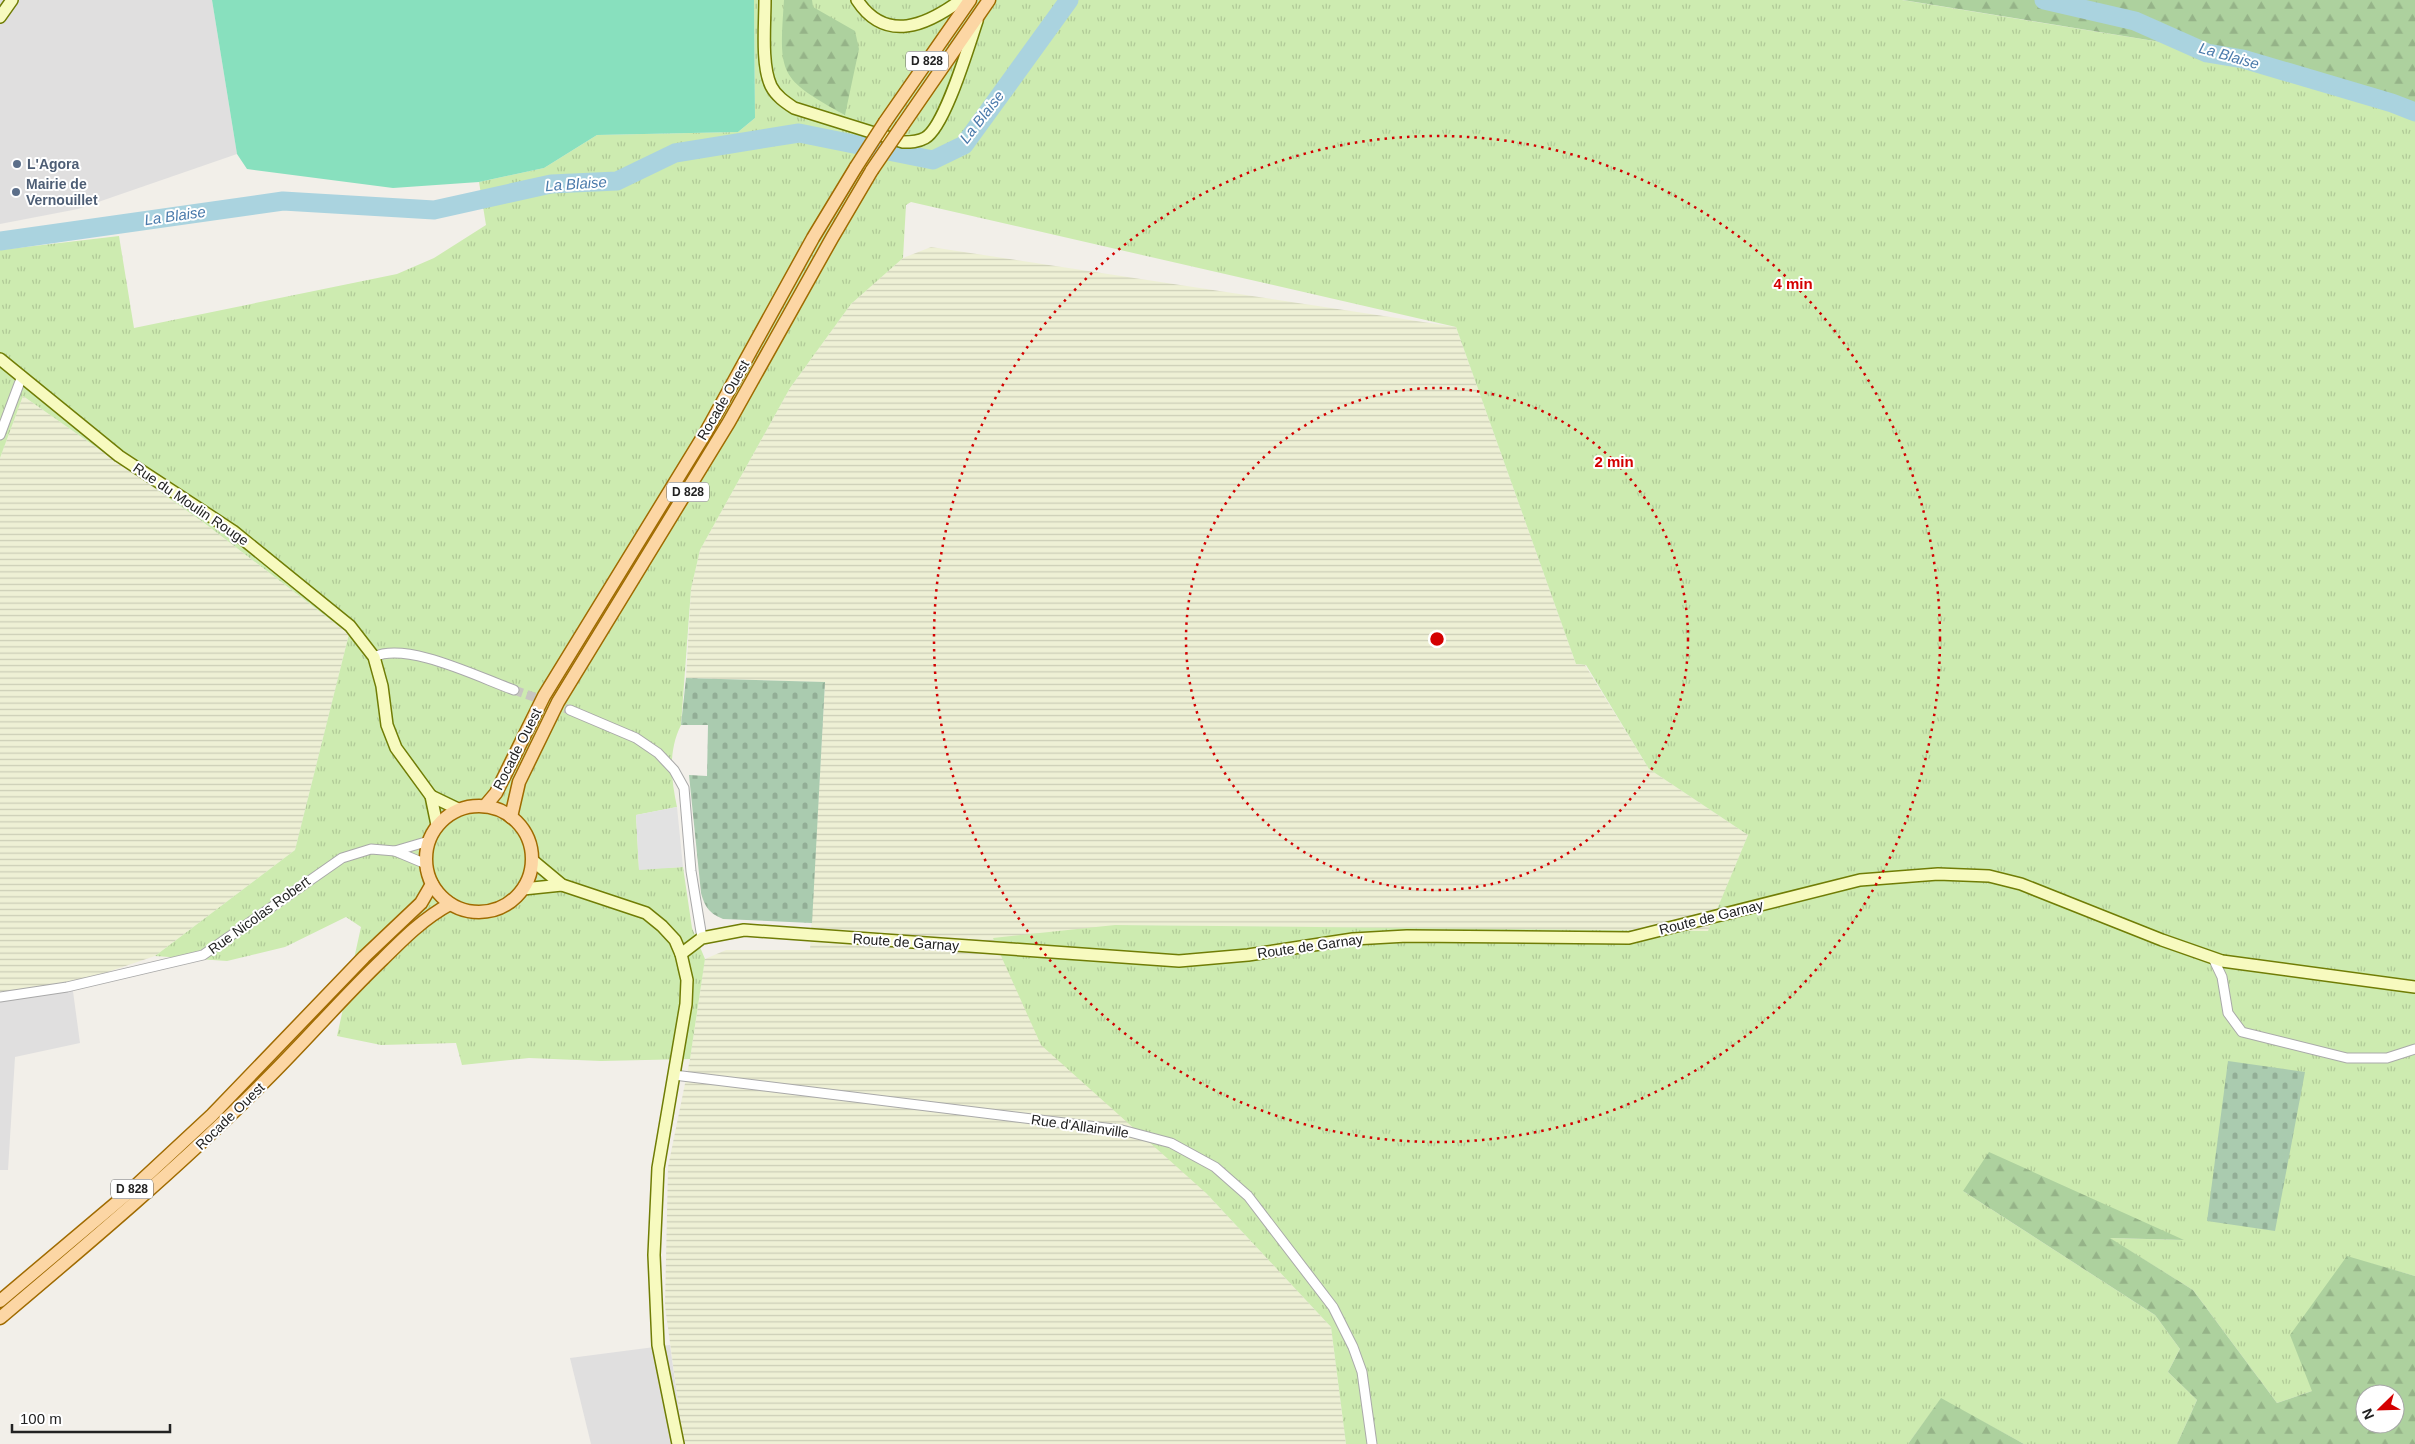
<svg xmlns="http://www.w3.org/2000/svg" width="2415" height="1444" font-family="Arial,sans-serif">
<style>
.residential{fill:#e0dfdf}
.farmland{fill:url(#farmland-rules)}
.grass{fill:url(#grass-tufts)}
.forest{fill:url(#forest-firs);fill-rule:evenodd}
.cemetery{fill:url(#cemetery-stones)}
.pitch{fill:#88e0be}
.parking{fill:#e2e2e2}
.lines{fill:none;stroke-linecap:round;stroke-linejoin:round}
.river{stroke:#aad3df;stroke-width:19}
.street-tunnel{stroke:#c8c6c1;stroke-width:9;stroke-dasharray:9 4.5;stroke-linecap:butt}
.street-casing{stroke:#a9a9a9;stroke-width:11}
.secondary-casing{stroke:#707d05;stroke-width:14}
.primary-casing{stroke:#a06b00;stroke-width:15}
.street{stroke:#fff;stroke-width:9}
.secondary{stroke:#f7fabf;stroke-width:11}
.primary{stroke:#fcd6a4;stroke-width:12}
.primary-bridge-casing{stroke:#a06b00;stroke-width:15;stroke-linecap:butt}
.primary-bridge{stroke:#fcd6a4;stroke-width:12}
.ring{fill:none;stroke:#d40000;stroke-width:2.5;stroke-dasharray:2.5 5}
.service-dot{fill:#5c6f8a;stroke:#fff;stroke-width:2}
.labels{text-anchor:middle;stroke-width:4;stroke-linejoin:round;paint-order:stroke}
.shield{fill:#fff;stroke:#646464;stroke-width:1}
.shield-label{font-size:12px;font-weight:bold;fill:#222}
.service-label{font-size:14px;font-weight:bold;fill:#4e5e75;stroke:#fff;text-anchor:start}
.street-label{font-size:14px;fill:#222;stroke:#fff}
.water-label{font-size:15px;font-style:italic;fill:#4a7aab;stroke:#fff}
.centre{fill:#d40000;stroke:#fff;stroke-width:2.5}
.ring-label{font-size:15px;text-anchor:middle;font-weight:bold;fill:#d40000;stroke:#fff;stroke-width:4;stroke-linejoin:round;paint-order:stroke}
</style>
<defs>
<pattern id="farmland-rules" width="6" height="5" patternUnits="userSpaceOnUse" patternTransform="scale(1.25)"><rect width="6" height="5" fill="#eef0d5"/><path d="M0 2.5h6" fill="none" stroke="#ccceb7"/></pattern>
<pattern id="grass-tufts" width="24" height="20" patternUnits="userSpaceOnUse" patternTransform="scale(1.25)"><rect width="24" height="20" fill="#cdebb0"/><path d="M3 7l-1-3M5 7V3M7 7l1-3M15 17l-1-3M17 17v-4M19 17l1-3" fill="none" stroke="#b0c997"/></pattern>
<pattern id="forest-firs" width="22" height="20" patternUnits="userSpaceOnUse" patternTransform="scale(1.25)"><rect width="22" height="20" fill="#add19e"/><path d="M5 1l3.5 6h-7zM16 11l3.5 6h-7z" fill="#95b388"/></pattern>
<pattern id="cemetery-stones" width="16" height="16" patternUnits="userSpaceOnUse" patternTransform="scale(1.25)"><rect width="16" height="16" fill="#aacbaf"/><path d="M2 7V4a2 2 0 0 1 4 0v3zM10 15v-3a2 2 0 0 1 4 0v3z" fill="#92ae96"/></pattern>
</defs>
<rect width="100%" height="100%" fill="#f2efe9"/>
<g class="residential">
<polygon points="0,0 212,0 237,154 78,209 0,224"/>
<polygon points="72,984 80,1043 15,1057 8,1170 0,1170 0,995"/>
<polygon points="670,1345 682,1431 686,1444 591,1444 570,1358"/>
</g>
<g class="farmland">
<polygon points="931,247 1456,327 1576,664 1585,665 1649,769 1748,835 1708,932 1115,925 1206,1193 1331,1327 1346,1444 686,1444 682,1431 665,1306 668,1167 690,1059 705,959 726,950 810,950 825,682 686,678 691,589 700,550 790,388 851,304 903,258"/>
<polygon points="23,396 203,522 349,634 295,850 155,956 72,984 0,995 0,458"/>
</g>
<path class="grass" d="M754,0H1902L2185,46L2392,103L2415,112V1276L2347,1257L2312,1391L2277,1403L2193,1290L2109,1238L2183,1240L1963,1191L2155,1315L2180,1349L2168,1372L2197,1400L2177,1444H2024L1941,1399L1908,1444H1346L1331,1327L1206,1193L1041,1045L993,938L1115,925L1708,931L1748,835L1649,769L1586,665L1576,664L1456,327L911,202L906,205L903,258L851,304L790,388L700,550L691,589L681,725C668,751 671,779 677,807L636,815L639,869L683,867L692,928L705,959L690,1059L601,1061L529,1058L462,1065L456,1043L381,1045L337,1036L361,927L346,917L285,947L227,961L155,956L295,850L349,634L203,522L23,396L0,458V250L119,236L134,328L397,274L434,258L486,225L479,182L544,168L597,135L738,132L755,118Z"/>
<g class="forest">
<path d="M784,0H812L813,7L855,31L859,49L845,115C778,78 779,75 784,0Z"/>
<polygon points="1903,0 2415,0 2415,112 2392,103 2185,46"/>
<path d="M1989,1152L2184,1240L2110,1238L2193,1290L2277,1403L2312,1391L2290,1335L2347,1256L2415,1276V1444H2177L2197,1400L2168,1372L2180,1349L2155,1315L1963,1191ZM2365,1394H2395V1424H2365Z"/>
<polygon points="1941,1398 2024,1444 1908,1444"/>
</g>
<g class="cemetery">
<path d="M686,678L825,682L812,923L723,919C709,913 705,907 701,893L689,775L707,776L708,725H681Z"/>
<polygon points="2228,1061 2305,1072 2275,1231 2207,1221"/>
</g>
<polygon class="pitch" points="212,0 754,0 755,118 738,132 597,135 544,168 479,182 393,188 247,169 237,154"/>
<polygon class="parking" points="677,807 683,867 639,870 636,815"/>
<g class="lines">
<g class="river">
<polyline points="2044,0 2135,21 2207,53 2243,59 2392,103 2415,112"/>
<polyline points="0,241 283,201 434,210 551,184 617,181 675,153 799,133 933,160 964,145 1069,0"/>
</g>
<polyline class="street-tunnel" points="514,690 570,710"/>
<g class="street-casing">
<g id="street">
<polyline points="0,435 22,376"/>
<path d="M374,657C407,641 480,678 514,690"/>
<polyline points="570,710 636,738 658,753 674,770 684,788 691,871 702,938"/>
<polyline points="395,851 426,864"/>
<polyline points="2213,958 2222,977 2228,1013 2242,1032 2347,1058 2387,1058 2415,1049"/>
<polyline points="0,997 67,987 203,955 342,858 371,849 395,851 429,841"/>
<polyline points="674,1075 1122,1130 1171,1143 1215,1167 1248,1196 1333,1307 1353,1347 1362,1372 1372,1444"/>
</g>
</g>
<g class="secondary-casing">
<g id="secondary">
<path d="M765,0C765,24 761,65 771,86C776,96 785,102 794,108L903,142C911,142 918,142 925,138C945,127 969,44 977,21"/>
<path d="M857,0C886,44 927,25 961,0"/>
<polyline points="0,17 12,0"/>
<polyline points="0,359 119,456 233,531 350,626 374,657 382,686 387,725 396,748 431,796 437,825"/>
<polyline points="431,796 458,809"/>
<polyline points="532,860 562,885 646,913 662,926 675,940 681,954 687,980 686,1004 658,1168 654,1255 658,1345 678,1444"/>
<polyline points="523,889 562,885"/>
<polyline points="681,954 702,938 744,930 1179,961 1248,955 1353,939 1407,936 1629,938 1860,880 1938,874 1989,876 2021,884 2162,940 2222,961 2415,987"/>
</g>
</g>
<g class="primary-casing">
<g id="primary">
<polyline points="885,122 970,0"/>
<polyline points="902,126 989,0"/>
<circle cx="479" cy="859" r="53"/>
<polyline points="485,806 496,793 544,696 706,432 813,238 856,167"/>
<polyline points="511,817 519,782 558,702 729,422 832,238 872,170"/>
<polyline points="0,1301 128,1193 212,1115 364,957 421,903 432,884"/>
<path d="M0,1318C90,1242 179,1167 262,1084C304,1043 341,999 383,959C404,938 424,918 450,904"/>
</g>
</g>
<use href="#street" class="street"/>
<use href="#secondary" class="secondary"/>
<use href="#primary" class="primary"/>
<g class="primary-bridge-casing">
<g id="primary-bridge">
<polyline points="856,167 885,122"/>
<polyline points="872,170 902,126"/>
</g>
</g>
<use href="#primary-bridge" class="primary-bridge"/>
</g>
<g class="ring">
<circle cx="1437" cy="639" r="251"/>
<circle cx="1437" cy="639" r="503"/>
</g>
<g class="service-dot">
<circle cx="17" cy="164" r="5"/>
<circle cx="16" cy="192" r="5"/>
</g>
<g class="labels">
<g class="shield">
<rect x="906" y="51.5" width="42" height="19" rx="4"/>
<rect x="667" y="482.5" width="42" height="19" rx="4"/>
<rect x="111" y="1179.5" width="42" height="19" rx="4"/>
</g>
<g class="shield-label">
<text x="927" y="65">D 828</text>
<text x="688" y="496">D 828</text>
<text x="132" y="1193">D 828</text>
</g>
<g class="service-label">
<text x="27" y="169">L'Agora</text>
<text x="26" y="189">Mairie de<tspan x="26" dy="16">Vernouillet</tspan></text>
</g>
<g class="street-label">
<text transform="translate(723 400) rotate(-60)" y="5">Rocade Ouest</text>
<text transform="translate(191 504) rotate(34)" y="5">Rue du Moulin Rouge</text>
<text transform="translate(517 749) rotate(-63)" y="5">Rocade Ouest</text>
<text transform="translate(259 915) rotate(-36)" y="5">Rue Nicolas Robert</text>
<text transform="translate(1711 917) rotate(-14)" y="5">Route de Garnay</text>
<text transform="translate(906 942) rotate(4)" y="5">Route de Garnay</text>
<text transform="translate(1310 946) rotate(-8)" y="5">Route de Garnay</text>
<text transform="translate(230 1116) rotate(-44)" y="5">Rocade Ouest</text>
<text transform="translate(1080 1126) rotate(8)" y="5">Rue d'Allainville</text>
</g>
<g class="water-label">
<text transform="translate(2229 56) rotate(16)" y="5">La Blaise</text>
<text transform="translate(982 117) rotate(-52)" y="5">La Blaise</text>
<text transform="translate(576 184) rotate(-4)" y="5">La Blaise</text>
<text transform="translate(175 216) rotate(-8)" y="5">La Blaise</text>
</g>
</g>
<circle cx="1437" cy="639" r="8" class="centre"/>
<g class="ring-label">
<text x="1793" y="289">4 min</text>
<text x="1614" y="467">2 min</text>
</g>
<g transform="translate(2380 1409) rotate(247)"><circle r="24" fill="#ffffff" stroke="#a7a7a7"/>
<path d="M0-4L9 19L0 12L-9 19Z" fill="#d40000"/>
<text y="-8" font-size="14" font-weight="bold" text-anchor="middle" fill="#222222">N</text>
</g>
<path d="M12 1424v8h158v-8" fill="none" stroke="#222222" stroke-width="2.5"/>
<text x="20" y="1424" font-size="15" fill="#222222" stroke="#ffffff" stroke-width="4" paint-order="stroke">100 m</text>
</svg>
